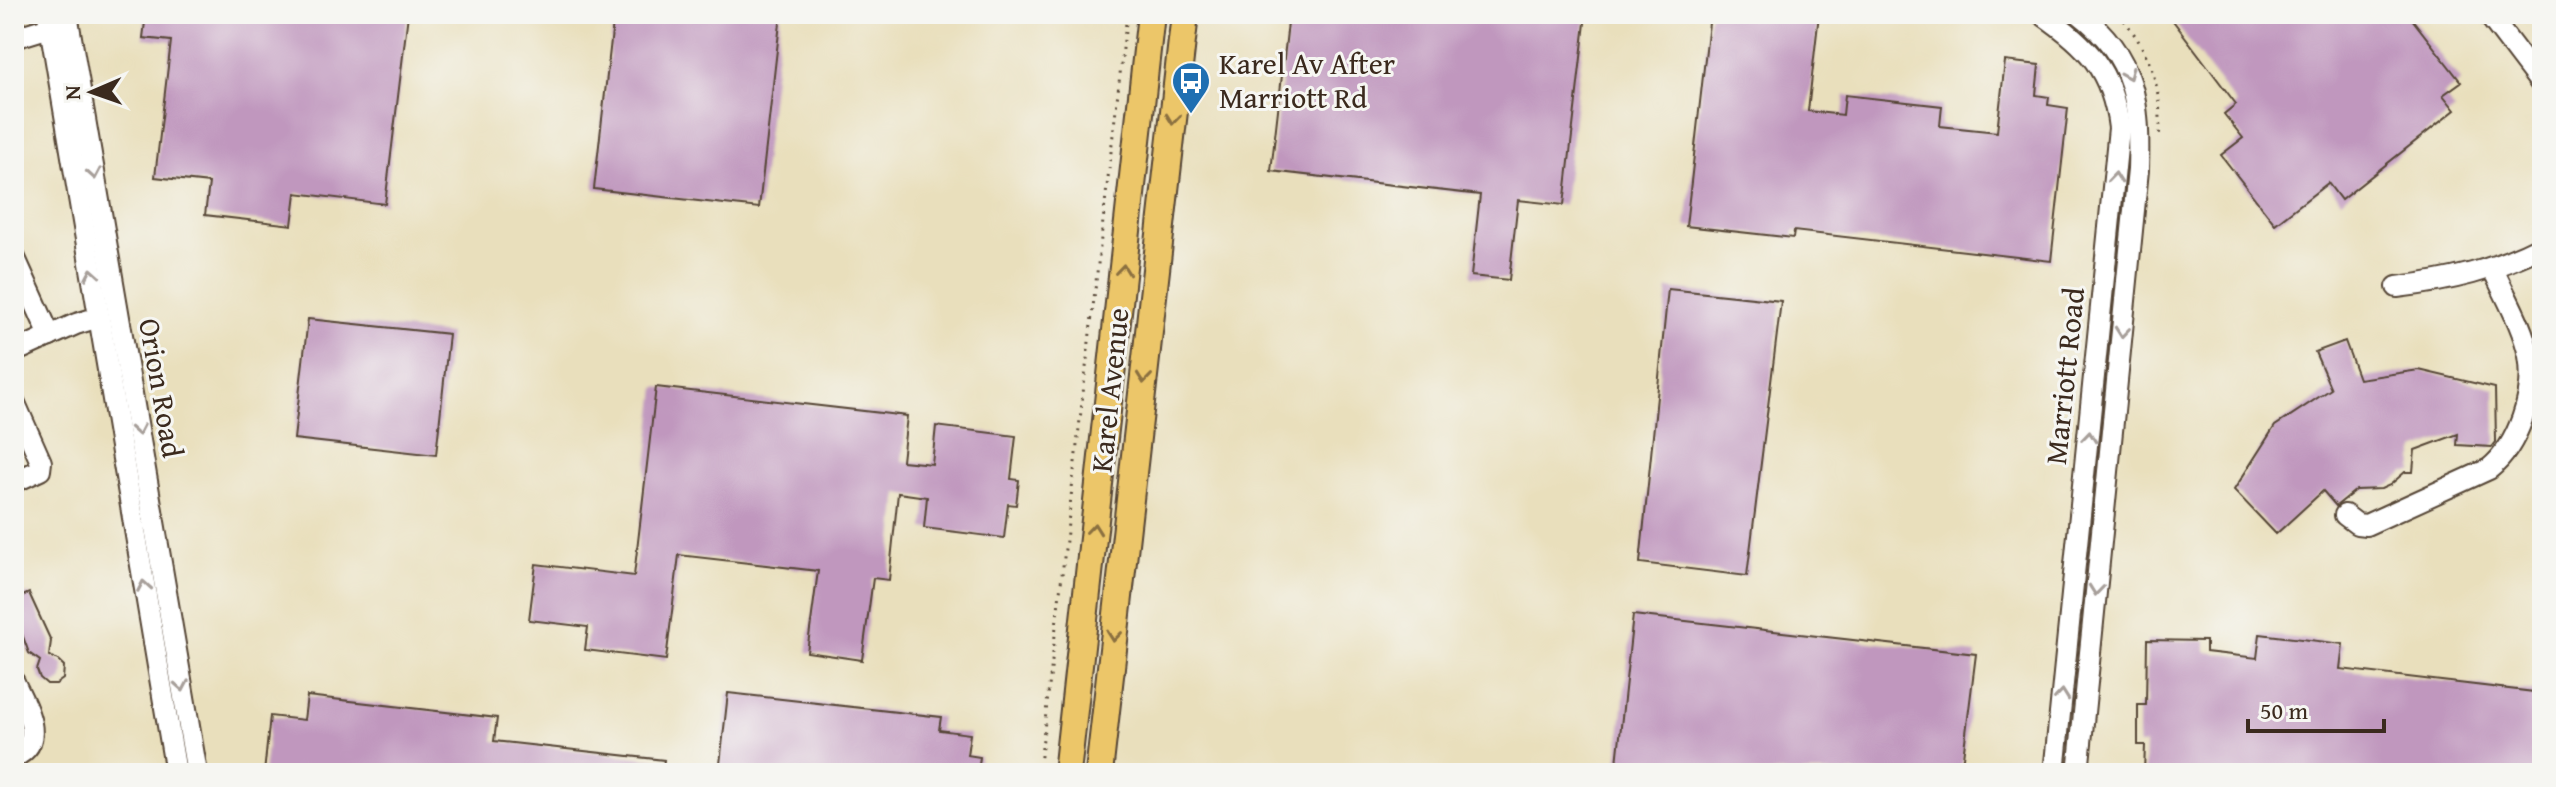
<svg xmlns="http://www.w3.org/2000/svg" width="2556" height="787" font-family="'Gentium Book Plus',serif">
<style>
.building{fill:#c097be}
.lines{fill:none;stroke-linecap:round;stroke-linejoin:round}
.minor-casing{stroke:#554536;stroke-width:24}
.major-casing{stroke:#554536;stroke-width:30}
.path{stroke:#554536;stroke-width:3;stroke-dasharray:2 6;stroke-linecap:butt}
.minor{stroke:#fff;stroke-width:20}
.major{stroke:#ecc669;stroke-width:26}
.oneway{stroke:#a79f9a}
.oneway2{stroke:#8b7040}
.labels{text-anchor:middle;stroke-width:6;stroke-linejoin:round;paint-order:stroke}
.poi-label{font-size:30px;fill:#3b2a1e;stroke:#f6f6f2;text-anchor:start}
.street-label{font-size:30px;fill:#3b2a1e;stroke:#f6f6f2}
</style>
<rect width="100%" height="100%" fill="#f6f6f2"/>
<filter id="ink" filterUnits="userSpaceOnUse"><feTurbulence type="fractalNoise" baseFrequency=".0125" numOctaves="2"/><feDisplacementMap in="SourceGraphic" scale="16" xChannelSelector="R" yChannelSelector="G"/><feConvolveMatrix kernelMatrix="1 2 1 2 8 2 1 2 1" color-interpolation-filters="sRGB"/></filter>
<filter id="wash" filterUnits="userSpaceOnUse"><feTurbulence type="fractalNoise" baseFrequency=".006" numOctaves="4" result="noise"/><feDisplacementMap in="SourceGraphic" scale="32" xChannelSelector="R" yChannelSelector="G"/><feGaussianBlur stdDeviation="1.8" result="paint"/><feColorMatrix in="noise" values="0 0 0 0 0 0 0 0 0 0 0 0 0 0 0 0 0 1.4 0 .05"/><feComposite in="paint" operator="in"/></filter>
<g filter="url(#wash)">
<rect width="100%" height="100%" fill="#e9dfbc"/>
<g id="blocks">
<g class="building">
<polygon points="146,14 408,14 385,204 296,193 292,225 205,215 209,183 155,177 171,41 143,38"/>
<polygon points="614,14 781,14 759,208 594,189"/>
<polygon points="1289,14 1586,14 1564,205 1518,200 1509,280 1471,276 1480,195 1271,171"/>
<polygon points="1710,14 1819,14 1808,111 1843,115 1845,95 1942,106 1940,126 1997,132 2005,61 2039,65 2036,95 2049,97 2048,105 2068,108 2051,261 1794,231 1793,238 1686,226"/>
<polygon points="2168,14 2408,14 2461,82 2443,95 2455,110 2341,200 2328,183 2275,224 2221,155 2243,138 2224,114 2236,104"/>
<polygon points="1668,289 1781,301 1747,576 1640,563"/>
<polygon points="308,319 449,334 436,455 294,439"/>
<polygon points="2345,341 2359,379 2419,370 2495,388 2496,442 2492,447 2457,445 2458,434 2415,450 2413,472 2405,472 2390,485 2381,489 2356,490 2336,506 2323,491 2276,534 2234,490 2275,426 2331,389 2315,352"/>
<polygon points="656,387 907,416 902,461 932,464 936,426 1016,436 1011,479 1019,480 1016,505 1008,504 1004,538 924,528 927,497 898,493 889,580 873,578 862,660 807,652 818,571 679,555 666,660 585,650 588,627 529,620 536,564 634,576"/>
<polygon points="29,593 51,641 49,656 58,660 64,666 63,679 56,684 47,684 40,678 37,670 40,661 29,653 22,634 18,636 14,628 14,600"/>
<polygon points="1633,615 1976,654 1961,773 1616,773"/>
<polygon points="2260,634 2343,644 2340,669 2542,693 2542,773 2144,773 2145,745 2138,745 2138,705 2146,705 2147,640 2206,641 2206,652 2257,658"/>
<polygon points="728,693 941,717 939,730 970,734 967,755 980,757 978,773 719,773"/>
<polygon points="307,696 497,718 494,741 664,760 662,773 264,773 270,716 304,720"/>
</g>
</g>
</g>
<g filter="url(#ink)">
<use href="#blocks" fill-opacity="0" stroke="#554536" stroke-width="2"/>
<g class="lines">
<g class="minor-casing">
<g id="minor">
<polyline points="48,14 176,773"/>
<polyline points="67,14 197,773"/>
<path d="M2042,14C2087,45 2112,70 2119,128L2054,773"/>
<polyline points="2488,14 2542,85"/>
<polyline points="14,38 50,27"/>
<polyline points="14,256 50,336"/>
<path d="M2397,287C2450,281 2495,270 2542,246"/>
<polyline points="14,352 76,324 99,317"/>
<polyline points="14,401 41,462 40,470 14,482"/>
<path d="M2345,515L2357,524L2366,525L2489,469C2518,446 2536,393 2529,356C2523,326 2505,296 2493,269"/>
<path d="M14,682C25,706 48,742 14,757"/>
<path d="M2078,773L2138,170C2140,104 2136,57 2080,14"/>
</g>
</g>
<g class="major-casing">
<g id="major">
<polyline points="1067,773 1151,14"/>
<polyline points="1099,773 1185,14"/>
</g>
</g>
<g class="path">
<path d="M2119,14C2150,50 2164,91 2159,139"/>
<polyline points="1039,773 1127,14"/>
</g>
<use href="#minor" class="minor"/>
<use href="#major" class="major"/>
</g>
<defs><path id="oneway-chevron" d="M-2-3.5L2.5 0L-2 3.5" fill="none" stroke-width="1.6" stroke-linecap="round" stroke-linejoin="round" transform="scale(2)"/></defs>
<g class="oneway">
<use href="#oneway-chevron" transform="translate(2128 74) rotate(67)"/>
<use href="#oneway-chevron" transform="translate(94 174) rotate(80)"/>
<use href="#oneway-chevron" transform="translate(2115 178) rotate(-84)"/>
<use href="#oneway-chevron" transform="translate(92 274) rotate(-100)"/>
<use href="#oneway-chevron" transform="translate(2122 332) rotate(96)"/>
<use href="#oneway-chevron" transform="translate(138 430) rotate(80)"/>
<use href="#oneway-chevron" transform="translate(2089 437) rotate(-84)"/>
<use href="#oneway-chevron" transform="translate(144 586) rotate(-100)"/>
<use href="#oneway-chevron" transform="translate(2096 590) rotate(96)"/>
<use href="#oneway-chevron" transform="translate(182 686) rotate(80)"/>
<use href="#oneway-chevron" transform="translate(2062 695) rotate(-84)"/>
</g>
<g class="oneway2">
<use href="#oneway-chevron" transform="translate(1173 119) rotate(96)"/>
<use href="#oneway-chevron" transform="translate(1123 270) rotate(-84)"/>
<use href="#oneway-chevron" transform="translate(1144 378) rotate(96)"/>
<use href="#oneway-chevron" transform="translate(1094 529) rotate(-84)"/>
<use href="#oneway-chevron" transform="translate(1114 636) rotate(96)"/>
</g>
</g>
<defs>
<g id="bus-pin" transform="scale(2)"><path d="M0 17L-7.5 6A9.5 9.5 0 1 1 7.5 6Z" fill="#1f6fb2" stroke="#f6f6f2"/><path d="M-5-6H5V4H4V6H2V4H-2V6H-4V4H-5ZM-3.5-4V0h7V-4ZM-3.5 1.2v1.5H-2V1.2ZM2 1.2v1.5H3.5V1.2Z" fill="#fff"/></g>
</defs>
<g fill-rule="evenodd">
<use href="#bus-pin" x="1191" y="81"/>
</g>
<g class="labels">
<g class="poi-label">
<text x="1219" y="74">Karel Av After<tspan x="1219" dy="34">Marriott Rd</tspan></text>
</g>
<g class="street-label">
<text transform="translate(2065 376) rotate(-84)" y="10">Marriott Road</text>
<text transform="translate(161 388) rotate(80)" y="10">Orion Road</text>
<text transform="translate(1110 390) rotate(-84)" y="10">Karel Avenue</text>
</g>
</g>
<rect width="2556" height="787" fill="none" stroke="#f6f6f2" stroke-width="48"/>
<g transform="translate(92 92) rotate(268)" stroke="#f6f6f2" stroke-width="6" paint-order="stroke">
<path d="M0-6L14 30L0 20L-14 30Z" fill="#3b2a1e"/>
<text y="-12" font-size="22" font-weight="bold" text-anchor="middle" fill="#3b2a1e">N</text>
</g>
<path d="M2248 719v12h136v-12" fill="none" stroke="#3b2a1e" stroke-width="4"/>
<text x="2260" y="719" font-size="24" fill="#3b2a1e" stroke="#f6f6f2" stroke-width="6" paint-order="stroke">50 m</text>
</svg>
